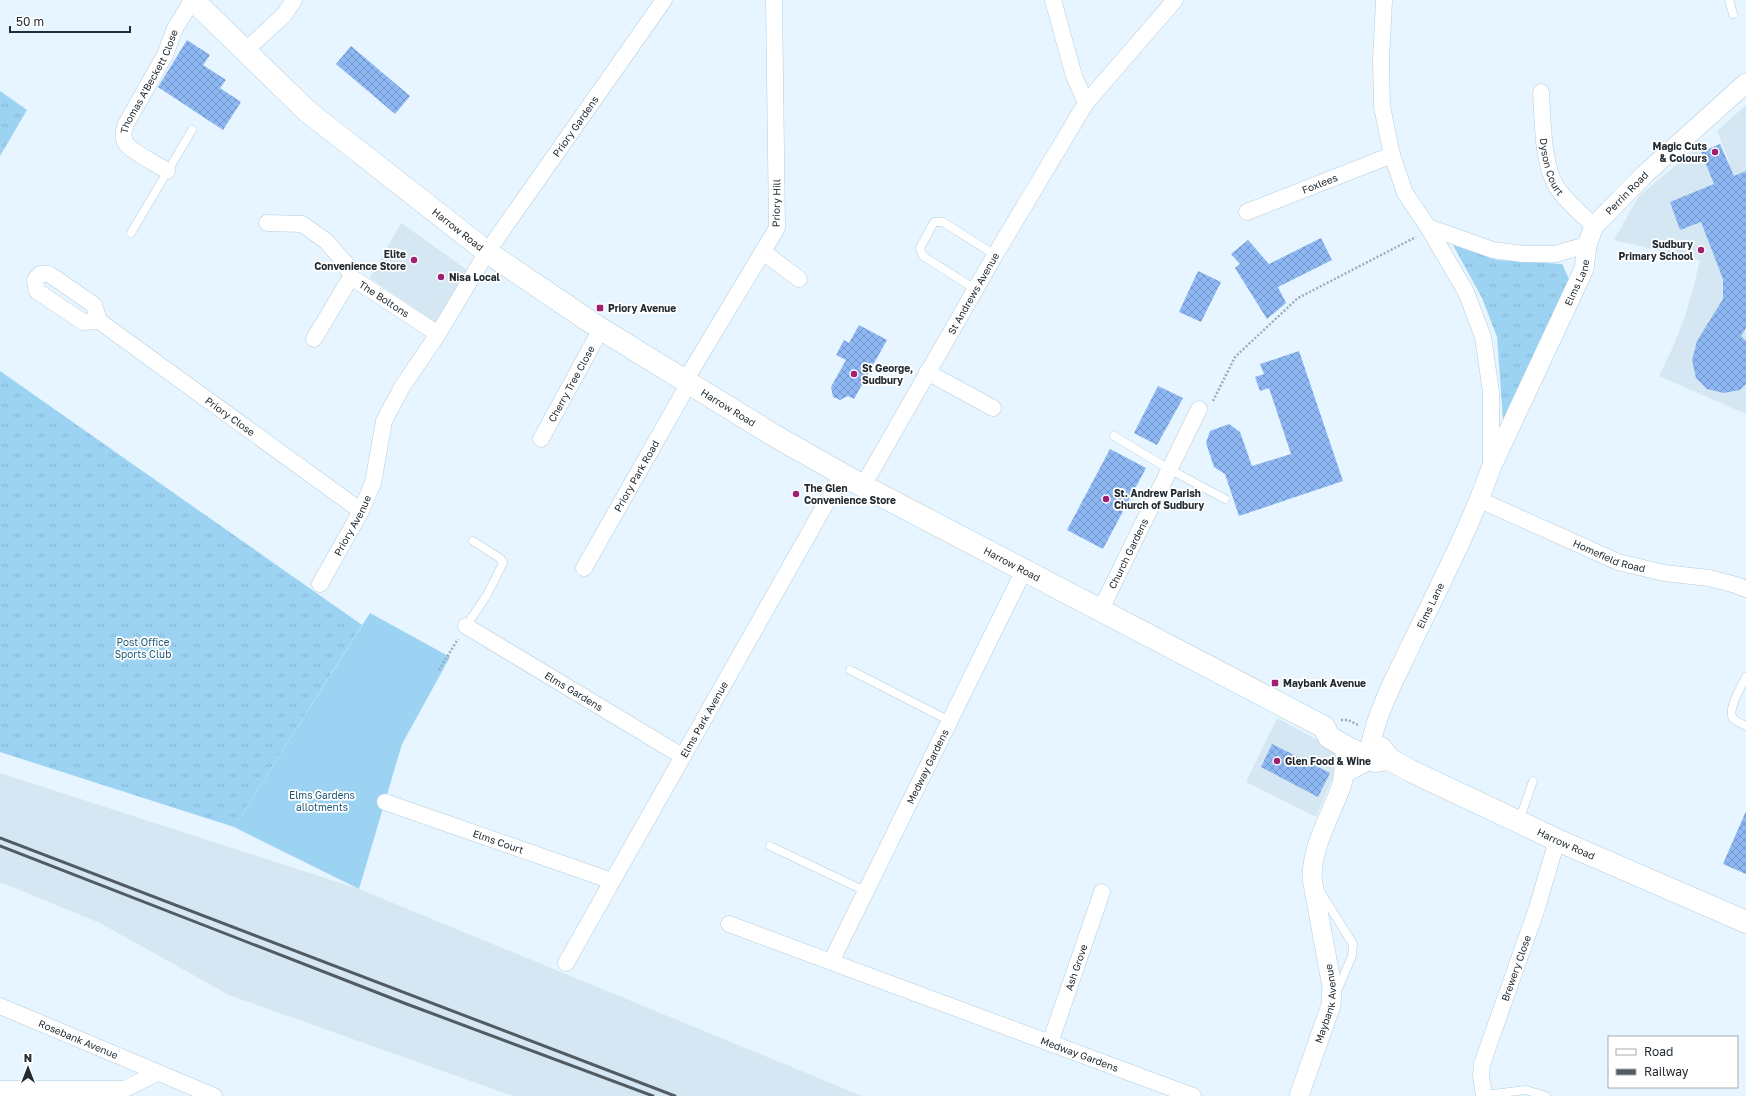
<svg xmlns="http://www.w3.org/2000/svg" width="1746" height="1096" font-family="'Golos Text',sans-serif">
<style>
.built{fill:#d4e7f3}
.grass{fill:url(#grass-tufts)}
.garden{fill:#9cd3f3}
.building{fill:url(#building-cross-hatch)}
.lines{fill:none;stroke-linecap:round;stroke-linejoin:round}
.service-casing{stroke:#b4cddc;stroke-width:9}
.pedestrian-casing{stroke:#b4cddc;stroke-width:13}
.minor-casing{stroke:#b4cddc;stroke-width:17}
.tertiary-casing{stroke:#b4cddc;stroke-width:20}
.primary-casing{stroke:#b4cddc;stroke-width:23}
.path{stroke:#9facb4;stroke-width:2.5;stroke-dasharray:2 2;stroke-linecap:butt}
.service{stroke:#fff;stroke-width:8}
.pedestrian{stroke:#fff;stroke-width:12}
.minor{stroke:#fff;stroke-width:16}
.tertiary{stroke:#fff;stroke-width:19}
.primary{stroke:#fff;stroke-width:22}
.rail{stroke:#515b62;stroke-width:3}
.poi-dot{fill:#9f1f71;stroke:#fff;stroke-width:1.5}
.labels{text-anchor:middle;stroke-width:3.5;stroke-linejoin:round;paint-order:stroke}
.street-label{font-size:10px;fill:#232c32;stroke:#fff}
.poi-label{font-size:10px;font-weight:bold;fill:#232c32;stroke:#fff;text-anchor:start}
.park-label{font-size:10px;fill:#1d5875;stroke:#fff}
</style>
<defs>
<pattern id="grass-tufts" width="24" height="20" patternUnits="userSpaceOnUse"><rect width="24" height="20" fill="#9cd3f3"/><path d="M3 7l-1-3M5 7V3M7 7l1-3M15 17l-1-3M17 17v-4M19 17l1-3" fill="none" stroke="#86b5d1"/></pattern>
<pattern id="building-cross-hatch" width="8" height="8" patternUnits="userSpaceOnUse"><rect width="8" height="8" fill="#8eb8f4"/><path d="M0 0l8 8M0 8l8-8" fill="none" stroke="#7496c6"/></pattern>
</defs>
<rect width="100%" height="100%" fill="#e6f5ff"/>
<g class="built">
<polygon points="1746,105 1746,414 1659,376 1673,347 1685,316 1693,289 1700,260 1614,240 1639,196 1697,148 1709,169 1729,161 1717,131"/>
<polygon points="401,223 470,272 438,324 370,278"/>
<polygon points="1277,718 1334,749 1337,758 1335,773 1316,817 1246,782"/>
<polygon points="0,773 359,889 862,1096 513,1096 229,995 100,923 0,882"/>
</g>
<g class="grass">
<polygon points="0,91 27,110 0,156"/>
<polygon points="1453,245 1497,260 1562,264 1569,279 1503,419 1497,337 1482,298"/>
<polygon points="0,371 362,625 234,827 0,752"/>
</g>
<polygon class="garden" points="370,613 450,657 402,744 359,889 234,827"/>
<g class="building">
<polygon points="187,40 210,55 203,65 226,80 220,88 241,102 223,130 158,87"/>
<polygon points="351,46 410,96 395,114 336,64"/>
<polygon points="1720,144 1734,176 1746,171 1746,328 1741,336 1746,341 1746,384 1740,390 1724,393 1707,389 1696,378 1692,360 1697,341 1723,299 1723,279 1701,222 1680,230 1670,202 1714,184 1701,152"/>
<polygon points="1321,238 1332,260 1278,287 1286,303 1267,319 1235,268 1240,264 1231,254 1248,240 1269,264"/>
<polygon points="1198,271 1221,282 1201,322 1179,312"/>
<polygon points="859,325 887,340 854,399 848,396 840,400 833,397 831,387 846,360 836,355 844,340 849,343"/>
<polygon points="1299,351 1343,481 1239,516 1225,474 1214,467 1206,443 1210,431 1229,424 1240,432 1252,466 1291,454 1269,388 1260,391 1255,377 1264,374 1260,364"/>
<polygon points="1158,386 1183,398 1157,445 1134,433"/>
<polygon points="1110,449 1146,468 1103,549 1067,530"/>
<polygon points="1272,744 1330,773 1318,797 1261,767"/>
<polygon points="1746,811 1746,874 1723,864"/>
</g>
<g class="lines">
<g class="service-casing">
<g id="service">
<polyline points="1729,0 1733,14"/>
<polyline points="131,233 192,130"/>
<polyline points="975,289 923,256 920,248 934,222 943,222 995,255"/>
<polyline points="1114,436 1169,469 1225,499"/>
<polyline points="466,626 487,595 503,563 501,559 473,541"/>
<polyline points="850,670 950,721"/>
<path d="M1746,677C1742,685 1727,710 1733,718C1735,721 1742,724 1746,726"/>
<polyline points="1519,821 1533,781"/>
<polyline points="770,846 865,891"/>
<polyline points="1321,893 1353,944 1352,956 1337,991"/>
<polyline points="1484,1095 1526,1090 1546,1096"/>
</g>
</g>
<g class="pedestrian-casing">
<polyline id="pedestrian" points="1342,782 1350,774 1376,761"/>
</g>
<g class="minor-casing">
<g id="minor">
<polyline points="1053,0 1074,76 1086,103"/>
<polyline points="1384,0 1381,60 1382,107 1392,155 1405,193 1428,227 1466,292 1483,337 1491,392 1491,466"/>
<polyline points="245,51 284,15 294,0"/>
<path id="s1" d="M1541,92C1543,121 1542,161 1556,186C1563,198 1583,216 1594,226"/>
<path id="s2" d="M167,171C158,165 133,152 127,145C122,138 123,132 126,124L165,55L175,28L193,0"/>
<path id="s3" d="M1247,212L1392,155"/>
<polyline points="267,223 302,224 326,241 346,264 351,277"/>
<polyline points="1428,227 1493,250 1523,254 1555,254 1587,245"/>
<polyline points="763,252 799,279"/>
<path id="s4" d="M99,321L94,305L49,274H40L35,280L37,291L83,322L99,321L361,511"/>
<path id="s5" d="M314,339L351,277L438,334"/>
<polyline points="927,372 993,408"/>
<polyline points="685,381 777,228 774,0"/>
<path id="s6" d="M541,439L601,329"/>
<path id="s7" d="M863,486L995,255L1086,103L1175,0"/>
<path id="s8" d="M1480,500L1618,562L1664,573L1709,578L1736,585L1746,589"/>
<path id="s9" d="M584,568L689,383"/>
<path id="s10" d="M320,584L361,511L373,483L384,421L402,387L438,334L487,252L664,0"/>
<path id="s11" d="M1100,611L1199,409"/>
<path id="s12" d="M466,626L682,756"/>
<path id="s13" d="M385,802L612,881"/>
<path id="s14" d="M729,924L1193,1096"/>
<path id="s15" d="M831,962L1024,570"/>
<path id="s16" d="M566,963L842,475"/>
<path id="s17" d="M0,1006L214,1096"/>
<path id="s18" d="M1050,1043L1102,892"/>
<polyline points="0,1089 125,1089 157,1073"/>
<path id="s19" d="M1484,1096L1481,1075L1482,1064L1537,908L1557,840"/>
</g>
</g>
<g class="tertiary-casing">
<g id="tertiary">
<path id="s20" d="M1371,743C1378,710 1395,678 1410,647C1438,588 1469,530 1491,468L1584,269L1587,245L1594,226L1645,174L1746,83"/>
<path id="s21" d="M1299,1096L1331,1005L1332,987L1312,878C1312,844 1331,816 1342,784C1344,776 1345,757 1346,747"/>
</g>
</g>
<g class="primary-casing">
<g id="primary">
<path id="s22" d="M193,0L307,111L487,252L601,329L775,436L863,486L1324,727L1329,737L1346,747L1376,761L1389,759"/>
<path id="s23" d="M1381,748L1389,759L1411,771L1557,840L1746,922"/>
</g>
</g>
<g class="path">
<polyline points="1213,401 1235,357 1298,298 1416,237"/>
<polyline points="439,670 458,639"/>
<polyline points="1341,720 1348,720 1358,725"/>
</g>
<use href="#service" class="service"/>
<use href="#pedestrian" class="pedestrian"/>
<use href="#minor" class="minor"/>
<use href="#tertiary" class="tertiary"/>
<use href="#primary" class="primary"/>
<g class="rail">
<polyline points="0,838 675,1096"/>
<polyline points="0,846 404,1003 653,1096"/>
</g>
</g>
<g class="poi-dot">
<circle cx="1715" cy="152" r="4"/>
<circle cx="1701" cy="250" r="4"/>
<circle cx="414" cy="260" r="4"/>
<circle cx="441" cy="277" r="4"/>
<rect x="596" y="304" width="8" height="8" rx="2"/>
<circle cx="854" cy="374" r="4"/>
<circle cx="796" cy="494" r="4"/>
<circle cx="1106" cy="499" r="4"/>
<rect x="1271" y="679" width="8" height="8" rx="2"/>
<circle cx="1277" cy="761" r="4"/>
</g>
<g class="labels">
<g class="street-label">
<text dy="4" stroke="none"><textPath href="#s2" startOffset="118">Thomas A'Beckett Close</textPath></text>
<text dy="4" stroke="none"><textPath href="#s10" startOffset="529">Priory Gardens</textPath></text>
<text dy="4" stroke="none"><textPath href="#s1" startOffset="76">Dyson Court</textPath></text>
<text dy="4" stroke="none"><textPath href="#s3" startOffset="78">Foxlees</textPath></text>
<text dy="4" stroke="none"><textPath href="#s20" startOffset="611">Perrin Road</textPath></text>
<text transform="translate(776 203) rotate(-89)" y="4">Priory Hill</text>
<text dy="4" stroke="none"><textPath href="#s22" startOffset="351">Harrow Road</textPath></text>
<text dy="4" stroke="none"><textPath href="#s20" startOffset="505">Elms Lane</textPath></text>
<text dy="4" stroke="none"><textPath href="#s7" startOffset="222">St Andrews Avenue</textPath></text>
<text dy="4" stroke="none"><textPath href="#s5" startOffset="112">The Boltons</textPath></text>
<text dy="4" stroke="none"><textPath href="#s6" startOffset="63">Cherry Tree Close</textPath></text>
<text dy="4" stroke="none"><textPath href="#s22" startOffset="675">Harrow Road</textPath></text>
<text dy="4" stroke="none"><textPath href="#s4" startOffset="333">Priory Close</textPath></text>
<text dy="4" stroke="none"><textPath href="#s9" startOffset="106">Priory Park Road</textPath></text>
<text dy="4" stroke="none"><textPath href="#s10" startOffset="67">Priory Avenue</textPath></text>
<text dy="4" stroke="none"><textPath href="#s11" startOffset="64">Church Gardens</textPath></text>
<text dy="4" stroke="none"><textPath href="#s8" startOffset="141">Homefield Road</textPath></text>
<text dy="4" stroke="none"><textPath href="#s22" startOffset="999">Harrow Road</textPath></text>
<text dy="4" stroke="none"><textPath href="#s20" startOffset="150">Elms Lane</textPath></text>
<text dy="4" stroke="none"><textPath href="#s12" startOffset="126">Elms Gardens</textPath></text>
<text dy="4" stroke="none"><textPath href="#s16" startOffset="280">Elms Park Avenue</textPath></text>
<text dy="4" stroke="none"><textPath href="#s15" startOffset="218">Medway Gardens</textPath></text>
<text dy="4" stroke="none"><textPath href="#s13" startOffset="120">Elms Court</textPath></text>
<text dy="4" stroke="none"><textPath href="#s23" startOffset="210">Harrow Road</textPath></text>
<text dy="4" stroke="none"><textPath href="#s18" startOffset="80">Ash Grove</textPath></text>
<text dy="4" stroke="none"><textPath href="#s19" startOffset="134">Brewery Close</textPath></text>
<text dy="4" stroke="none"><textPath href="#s21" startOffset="97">Maybank Avenue</textPath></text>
<text dy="4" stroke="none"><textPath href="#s17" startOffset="85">Rosebank Avenue</textPath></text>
<text dy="4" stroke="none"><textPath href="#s14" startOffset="374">Medway Gardens</textPath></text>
</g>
<g class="poi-label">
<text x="1707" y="150" text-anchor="end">Magic Cuts<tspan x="1707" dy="12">&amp; Colours</tspan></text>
<text x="1693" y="248" text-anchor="end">Sudbury<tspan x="1693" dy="12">Primary School</tspan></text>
<text x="406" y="258" text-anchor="end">Elite<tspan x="406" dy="12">Convenience Store</tspan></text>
<text x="449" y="281">Nisa Local</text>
<text x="608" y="312">Priory Avenue</text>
<text x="862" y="372">St George,<tspan x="862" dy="12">Sudbury</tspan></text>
<text x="804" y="492">The Glen<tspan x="804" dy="12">Convenience Store</tspan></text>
<text x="1114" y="497">St. Andrew Parish<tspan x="1114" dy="12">Church of Sudbury</tspan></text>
<text x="1283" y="687">Maybank Avenue</text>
<text x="1285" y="765">Glen Food &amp; Wine</text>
</g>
<g class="park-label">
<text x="143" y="646">Post Office<tspan x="143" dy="12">Sports Club</tspan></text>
<text x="322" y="799">Elms Gardens<tspan x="322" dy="12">allotments</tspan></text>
</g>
</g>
<rect x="1608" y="1036" width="130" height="52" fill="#ffffff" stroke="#a7abad"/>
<rect x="1616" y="1049" width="20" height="6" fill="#ffffff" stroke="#a7abad"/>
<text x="1644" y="1056" font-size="12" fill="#232c32">Road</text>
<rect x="1616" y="1069" width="20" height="6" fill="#515b62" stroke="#a7abad"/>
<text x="1644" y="1076" font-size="12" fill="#232c32">Railway</text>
<g transform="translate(28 1068)" stroke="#ffffff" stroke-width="3" paint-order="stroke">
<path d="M0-3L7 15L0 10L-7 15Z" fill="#232c32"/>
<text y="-6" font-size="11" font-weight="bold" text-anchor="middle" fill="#232c32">N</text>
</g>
<path d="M10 26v6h120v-6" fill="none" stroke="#232c32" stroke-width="2"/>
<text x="16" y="26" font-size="12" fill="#232c32" stroke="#ffffff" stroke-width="3" paint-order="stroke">50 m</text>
</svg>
